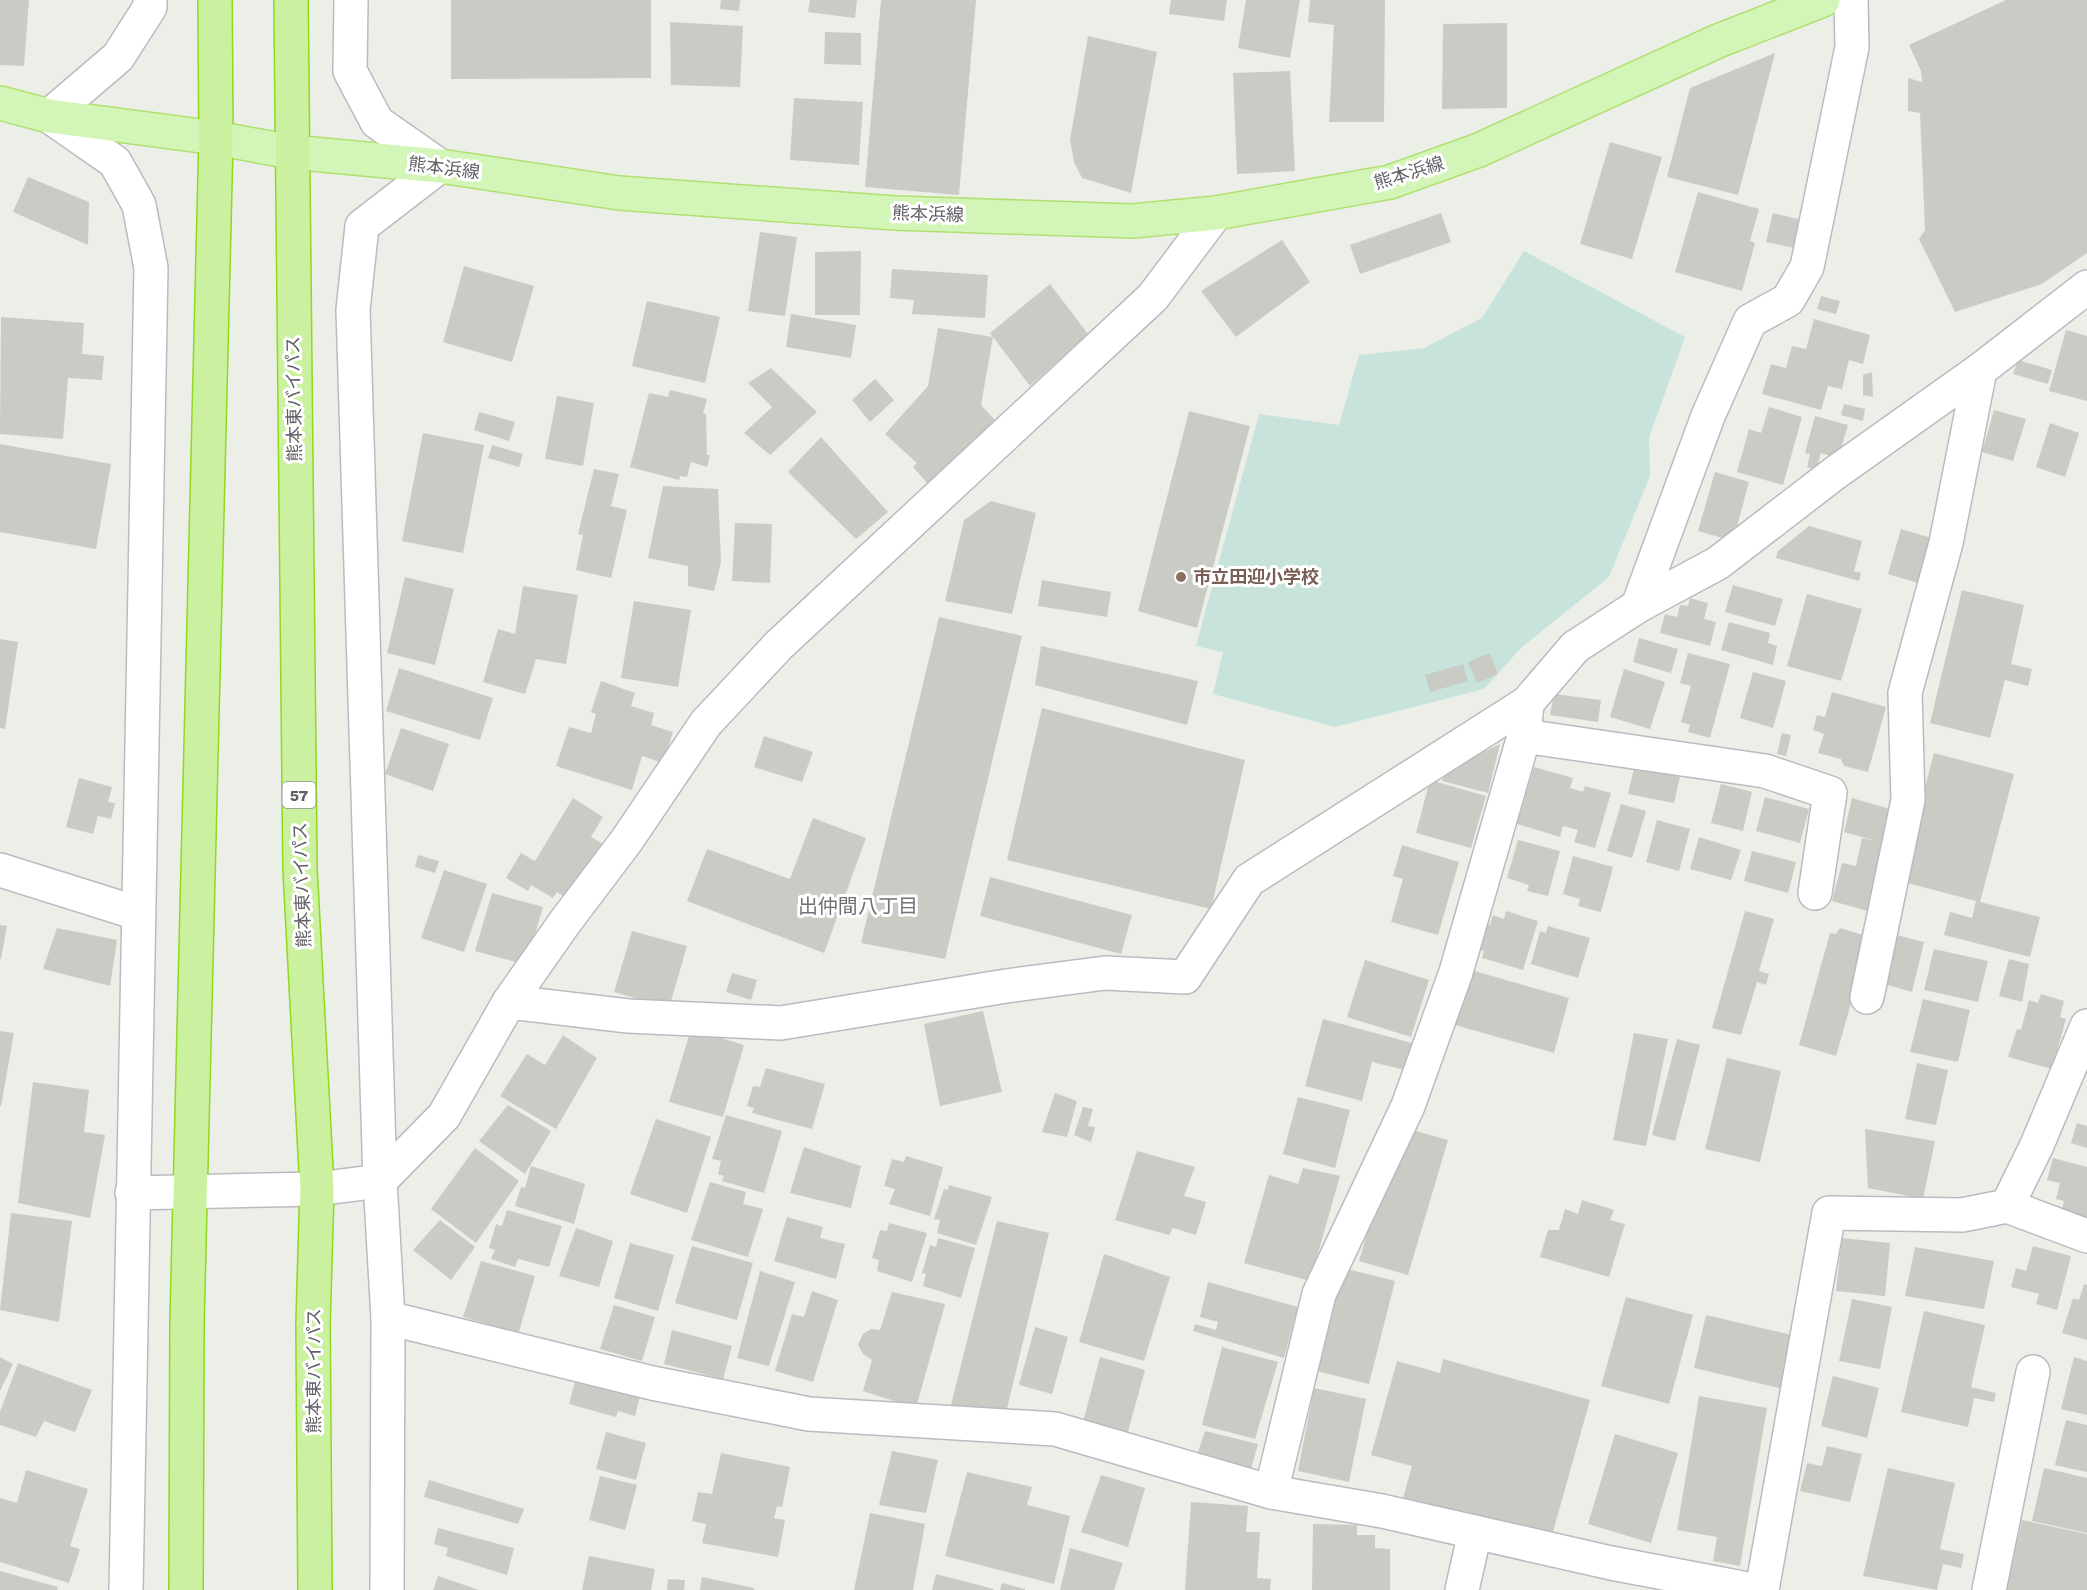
<svg xmlns="http://www.w3.org/2000/svg" width="2087" height="1590" font-family="'Work Sans','Noto Sans JP',sans-serif">
<style>
.pitch{fill:#c8e3db}
.building{fill:#c9cbc5}
.lines{fill:none;stroke-linecap:round;stroke-linejoin:round}
.minor-casing{stroke:#bcbac0;stroke-width:36}
.major-casing{stroke:#b1e071;stroke-width:36}
.highway-casing{stroke:#90d91e;stroke-width:36}
.minor{stroke:#fff;stroke-width:33}
.major{stroke:#d4f5b8;stroke-width:33}
.highway{stroke:#cbf09f;stroke-width:33}
.education-dot{fill:#8d6e63;stroke:#fff;stroke-width:2}
.labels{text-anchor:middle;stroke-width:6;stroke-linejoin:round;paint-order:stroke}
.shield{fill:#fff;stroke:#908f94;stroke-width:1.5}
.shield-label{font-size:16px;font-weight:bold;fill:#615f66}
.street-label{font-size:18px;fill:#615f66;stroke:#fff}
.education-label{font-size:18px;font-weight:bold;fill:#785e54;stroke:#fff;text-anchor:start}
.neighbourhood-label{font-size:20px;fill:#727178;stroke:#fff}
</style>
<rect width="100%" height="100%" fill="#ecefe8"/>
<polygon class="pitch" points="1524,251 1685,337 1649,438 1650,476 1609,577 1521,648 1484,689 1335,727 1213,694 1223,652 1196,646 1259,414 1339,425 1359,355 1424,348 1482,318"/>
<g class="building">
<polygon points="0,0 29,0 24,66 0,65"/>
<polygon points="451,0 651,0 651,78 451,79"/>
<polygon points="721,0 740,0 739,11 720,9"/>
<polygon points="810,0 857,0 855,18 808,12"/>
<polygon points="881,0 976,0 959,195 865,187"/>
<polygon points="1171,0 1227,0 1224,21 1169,14"/>
<polygon points="1246,0 1300,0 1290,58 1238,48"/>
<polygon points="1310,0 1385,0 1384,122 1329,122 1334,25 1308,22"/>
<polygon points="2006,0 2087,0 2087,253 2042,284 1955,312 1919,239 1925,230 1920,113 1908,111 1908,78 1922,82 1921,71 1909,45"/>
<polygon points="670,22 743,26 740,87 671,85"/>
<polygon points="1507,23 1507,108 1442,109 1443,24"/>
<polygon points="825,32 861,33 861,65 824,64"/>
<polygon points="1088,36 1157,52 1131,193 1082,178 1074,162 1070,140"/>
<polygon points="1775,53 1738,195 1667,177 1690,88"/>
<polygon points="1290,71 1295,171 1237,174 1233,73"/>
<polygon points="794,98 863,102 859,165 790,160"/>
<polygon points="1610,142 1662,157 1632,259 1580,244"/>
<polygon points="28,177 89,202 88,245 13,212"/>
<polygon points="1698,192 1759,209 1750,241 1755,243 1742,291 1675,272"/>
<polygon points="1441,213 1451,242 1360,274 1350,245"/>
<polygon points="1773,213 1806,221 1799,249 1766,242"/>
<polygon points="760,232 797,237 785,316 748,311"/>
<polygon points="1282,240 1310,282 1236,337 1201,291"/>
<polygon points="861,251 860,315 815,315 815,252"/>
<polygon points="464,266 534,286 512,362 443,342"/>
<polygon points="892,269 988,275 985,318 912,314 914,300 890,298"/>
<polygon points="1050,284 1088,334 1030,386 993,337 981,405 997,422 928,484 913,467 917,463 885,434 928,386 938,328 993,337 990,333"/>
<polygon points="1821,296 1840,301 1836,314 1817,309"/>
<polygon points="647,301 720,317 705,383 632,366"/>
<polygon points="791,314 856,325 851,358 786,347"/>
<polygon points="1,317 84,323 82,354 104,356 102,380 68,378 63,439 0,434"/>
<polygon points="1814,319 1870,335 1863,364 1849,360 1842,389 1828,386 1821,410 1762,394 1771,364 1786,368 1792,346 1806,349"/>
<polygon points="2066,330 2087,336 2087,401 2049,391"/>
<polygon points="2018,360 2052,370 2048,384 2013,374"/>
<polygon points="771,368 817,412 770,455 744,433 772,407 748,383"/>
<polygon points="1872,372 1873,397 1863,395 1863,375"/>
<polygon points="875,379 894,400 870,422 852,400"/>
<polygon points="670,390 707,399 703,414 706,414 707,455 710,455 707,467 691,462 687,477 680,476 679,480 630,467 649,393 668,397"/>
<polygon points="557,396 594,403 583,466 545,459"/>
<polygon points="1844,404 1865,409 1863,421 1841,415"/>
<polygon points="1769,407 1802,417 1783,485 1737,472 1749,429 1761,433"/>
<polygon points="1994,410 2026,419 2013,461 1982,452"/>
<polygon points="1189,411 1250,426 1197,628 1138,611"/>
<polygon points="479,412 515,422 509,441 474,430"/>
<polygon points="1815,416 1848,425 1838,458 1821,453 1816,470 1807,467 1810,454 1805,453"/>
<polygon points="2050,423 2079,433 2065,477 2036,467"/>
<polygon points="423,433 484,445 463,553 402,541"/>
<polygon points="821,437 888,512 856,539 788,472"/>
<polygon points="0,444 111,464 96,549 0,532"/>
<polygon points="492,445 523,454 519,467 488,458"/>
<polygon points="594,469 619,474 611,506 627,510 611,578 576,570 583,535 578,534"/>
<polygon points="1715,472 1749,482 1733,541 1698,531"/>
<polygon points="663,486 718,489 721,562 714,591 688,586 688,566 648,558"/>
<polygon points="991,501 1036,513 1012,614 945,601 964,520"/>
<polygon points="735,523 772,524 770,583 732,581"/>
<polygon points="1809,526 1862,541 1854,571 1861,573 1859,581 1776,558 1778,551"/>
<polygon points="1901,529 1935,539 1921,584 1888,574"/>
<polygon points="405,577 454,589 435,665 387,653"/>
<polygon points="1042,580 1111,592 1107,617 1038,606"/>
<polygon points="1733,585 1783,599 1775,626 1725,612"/>
<polygon points="523,586 578,595 566,664 536,659 525,694 483,682 498,629 515,634"/>
<polygon points="1962,590 2024,605 2011,664 2032,669 2028,686 2005,680 1990,738 1930,723"/>
<polygon points="1807,594 1862,609 1841,681 1787,666"/>
<polygon points="1690,598 1708,603 1704,619 1716,622 1710,646 1660,633 1665,614 1677,617 1680,605 1688,606"/>
<polygon points="634,601 691,610 678,687 621,678"/>
<polygon points="939,617 1022,636 945,959 861,943"/>
<polygon points="1729,622 1770,633 1768,643 1777,646 1773,665 1721,650"/>
<polygon points="1639,638 1678,649 1671,673 1633,662"/>
<polygon points="0,639 18,642 5,729 0,728"/>
<polygon points="1041,646 1198,681 1187,725 1035,685"/>
<polygon points="1490,653 1498,674 1477,683 1468,662"/>
<polygon points="1688,653 1730,664 1710,738 1688,732 1690,725 1681,722 1691,686 1680,683"/>
<polygon points="1463,664 1468,681 1430,692 1425,675"/>
<polygon points="399,668 493,698 480,740 386,711"/>
<polygon points="1624,669 1665,682 1650,729 1610,717"/>
<polygon points="1753,672 1786,681 1773,728 1740,718"/>
<polygon points="601,681 635,693 631,706 654,713 651,725 673,732 663,763 642,756 632,790 556,766 569,727 591,733 596,714 591,712"/>
<polygon points="1832,692 1886,707 1868,772 1844,766 1841,759 1818,753 1824,734 1813,730 1817,715 1825,717"/>
<polygon points="1554,694 1601,700 1598,722 1550,715"/>
<polygon points="1042,708 1245,760 1211,909 1007,860"/>
<polygon points="401,728 449,744 433,791 385,774"/>
<polygon points="1782,733 1791,735 1786,756 1777,754"/>
<polygon points="764,736 813,752 802,782 754,767"/>
<polygon points="1500,744 1488,793 1442,781 1445,771"/>
<polygon points="1934,753 2014,774 1980,902 2040,917 2030,957 1944,935 1950,912 1972,918 1976,901 1900,881"/>
<polygon points="1534,767 1573,778 1570,788 1583,792 1585,786 1611,793 1595,848 1574,842 1578,830 1563,826 1560,837 1517,824"/>
<polygon points="1634,768 1680,777 1674,803 1628,794"/>
<polygon points="79,778 112,787 108,802 115,803 111,819 98,816 93,834 66,827"/>
<polygon points="1430,780 1486,796 1471,848 1416,833"/>
<polygon points="1721,784 1752,792 1743,831 1711,823"/>
<polygon points="1765,797 1809,809 1800,843 1756,831"/>
<polygon points="573,798 603,817 591,837 603,844 566,898 557,892 553,898 531,885 528,891 506,878 521,853 535,861"/>
<polygon points="1852,798 1897,811 1875,913 1832,901 1842,863 1856,866 1862,838 1876,841 1844,832"/>
<polygon points="1621,804 1646,811 1632,858 1607,851"/>
<polygon points="813,818 866,838 824,953 687,901 707,849 790,879"/>
<polygon points="1657,820 1690,829 1679,871 1646,862"/>
<polygon points="1699,837 1741,850 1731,880 1690,869"/>
<polygon points="1518,840 1560,851 1548,896 1527,891 1529,885 1507,878"/>
<polygon points="1402,845 1459,862 1438,935 1391,922 1403,879 1393,876"/>
<polygon points="1752,851 1796,862 1788,893 1744,881"/>
<polygon points="418,855 439,861 435,873 415,867"/>
<polygon points="1573,856 1613,867 1601,912 1578,906 1580,899 1563,894"/>
<polygon points="444,870 487,884 464,952 421,938"/>
<polygon points="990,877 1132,915 1121,954 980,916"/>
<polygon points="492,893 543,907 526,965 475,951"/>
<polygon points="1506,911 1538,921 1523,970 1482,958 1484,951 1476,949 1483,923 1490,925 1493,915 1504,919"/>
<polygon points="1745,911 1774,919 1759,971 1769,974 1766,985 1757,982 1741,1035 1712,1028"/>
<polygon points="0,925 7,926 1,959 0,959"/>
<polygon points="1548,926 1590,938 1578,978 1531,964 1540,931 1546,933"/>
<polygon points="57,928 117,940 110,986 43,969"/>
<polygon points="1840,928 1870,937 1836,1056 1799,1045 1830,933 1836,934"/>
<polygon points="632,931 687,946 669,1008 614,992"/>
<polygon points="1897,935 1924,942 1912,992 1884,984"/>
<polygon points="1934,949 1988,961 1978,1002 1924,990"/>
<polygon points="2009,959 2029,964 2022,1002 1999,996"/>
<polygon points="1365,960 1429,980 1411,1037 1347,1017"/>
<polygon points="1471,970 1569,998 1554,1053 1455,1025"/>
<polygon points="732,973 757,980 751,1000 726,992"/>
<polygon points="2041,994 2064,1001 2060,1017 2066,1019 2052,1069 2008,1057 2017,1029 2021,1030 2029,1000 2038,1003"/>
<polygon points="1923,999 1970,1010 1958,1062 1910,1052"/>
<polygon points="983,1011 1002,1092 940,1106 924,1024"/>
<polygon points="1323,1019 1412,1043 1405,1070 1372,1062 1362,1101 1305,1086"/>
<polygon points="691,1029 744,1045 723,1117 669,1102"/>
<polygon points="0,1031 14,1033 1,1106 0,1106"/>
<polygon points="1634,1033 1668,1039 1646,1146 1613,1140"/>
<polygon points="563,1035 597,1058 556,1129 500,1096 527,1054 545,1065"/>
<polygon points="1677,1039 1700,1045 1675,1141 1652,1135"/>
<polygon points="1727,1058 1781,1071 1760,1162 1705,1149"/>
<polygon points="1917,1063 1948,1070 1936,1125 1905,1119"/>
<polygon points="766,1068 825,1084 812,1129 752,1113 754,1108 747,1106 753,1086 760,1087"/>
<polygon points="33,1082 89,1090 84,1132 105,1135 90,1218 18,1203"/>
<polygon points="1055,1093 1077,1101 1067,1137 1042,1132"/>
<polygon points="1298,1097 1350,1110 1335,1168 1283,1154"/>
<polygon points="508,1105 551,1131 525,1174 479,1141"/>
<polygon points="1083,1107 1093,1109 1088,1126 1095,1127 1091,1142 1074,1135"/>
<polygon points="726,1115 782,1131 764,1193 722,1181 724,1176 718,1174 721,1161 712,1159"/>
<polygon points="656,1119 711,1137 687,1213 630,1194"/>
<polygon points="2077,1123 2087,1126 2087,1148 2071,1143"/>
<polygon points="1398,1126 1448,1140 1408,1275 1359,1261"/>
<polygon points="1865,1129 1935,1141 1923,1199 1868,1188"/>
<polygon points="804,1147 861,1166 851,1208 790,1193"/>
<polygon points="475,1148 519,1181 476,1243 431,1209"/>
<polygon points="1137,1151 1195,1167 1184,1196 1206,1202 1196,1235 1173,1228 1169,1235 1115,1220"/>
<polygon points="906,1156 943,1167 930,1216 889,1204 895,1189 884,1186 892,1159 904,1162"/>
<polygon points="2053,1158 2087,1167 2087,1222 2060,1216 2064,1201 2056,1199 2060,1183 2047,1180"/>
<polygon points="531,1166 585,1184 574,1224 515,1206 521,1187 525,1188"/>
<polygon points="1303,1168 1340,1176 1310,1281 1244,1263 1269,1175 1298,1184"/>
<polygon points="710,1182 746,1192 743,1204 763,1209 748,1257 691,1240"/>
<polygon points="949,1185 992,1197 976,1245 937,1233 940,1220 934,1219 944,1189 948,1190"/>
<polygon points="1582,1200 1614,1210 1610,1220 1625,1224 1609,1277 1540,1257 1548,1230 1559,1230 1565,1209 1578,1214"/>
<polygon points="507,1210 562,1226 549,1267 518,1259 515,1267 491,1259 495,1250 489,1248 496,1224 502,1226"/>
<polygon points="11,1213 72,1221 59,1322 0,1310"/>
<polygon points="787,1217 823,1227 820,1238 845,1244 836,1279 774,1261"/>
<polygon points="440,1220 475,1247 451,1280 413,1250"/>
<polygon points="997,1221 1049,1233 1005,1417 951,1405"/>
<polygon points="889,1223 927,1233 912,1282 877,1271 879,1260 872,1258 880,1230 887,1231"/>
<polygon points="576,1228 613,1241 599,1287 559,1276"/>
<polygon points="938,1238 975,1248 961,1298 923,1286 926,1274 922,1273 930,1245 936,1247"/>
<polygon points="1842,1238 1890,1243 1885,1296 1836,1291"/>
<polygon points="630,1243 674,1255 658,1311 614,1298"/>
<polygon points="692,1246 753,1263 737,1320 675,1303"/>
<polygon points="2033,1246 2071,1256 2057,1310 2036,1304 2039,1294 2011,1287 2016,1268 2026,1271"/>
<polygon points="1915,1247 1994,1261 1984,1309 1905,1296"/>
<polygon points="1104,1254 1170,1277 1144,1361 1079,1342"/>
<polygon points="481,1261 535,1276 516,1342 485,1333 488,1324 463,1317"/>
<polygon points="1339,1267 1395,1281 1369,1384 1313,1370"/>
<polygon points="760,1271 795,1282 769,1366 737,1358"/>
<polygon points="1208,1282 1298,1307 1284,1358 1193,1331 1195,1324 1216,1330 1218,1322 1200,1317"/>
<polygon points="2084,1284 2087,1285 2087,1340 2062,1333 2073,1298 2079,1300"/>
<polygon points="812,1291 838,1300 813,1382 775,1371 792,1314 804,1317"/>
<polygon points="892,1292 945,1304 916,1408 863,1391 872,1360 863,1354 858,1345 863,1334 871,1329 880,1330"/>
<polygon points="1626,1297 1693,1315 1669,1404 1601,1386"/>
<polygon points="1852,1299 1892,1307 1880,1369 1839,1361"/>
<polygon points="614,1305 655,1317 642,1361 600,1349"/>
<polygon points="1924,1311 1985,1325 1971,1387 1996,1393 1994,1402 1974,1398 1968,1427 1901,1412"/>
<polygon points="1706,1315 1796,1336 1783,1389 1694,1368"/>
<polygon points="1035,1327 1068,1337 1052,1394 1019,1385"/>
<polygon points="672,1330 732,1346 723,1379 664,1364"/>
<polygon points="1222,1347 1278,1362 1255,1439 1202,1425"/>
<polygon points="0,1357 13,1364 0,1391"/>
<polygon points="1100,1357 1145,1370 1127,1435 1083,1422"/>
<polygon points="2074,1357 2087,1361 2087,1415 2061,1409"/>
<polygon points="1443,1359 1590,1400 1551,1539 1403,1498 1412,1466 1371,1455 1397,1361 1440,1373"/>
<polygon points="18,1363 92,1390 75,1432 44,1421 36,1437 0,1425 0,1412"/>
<polygon points="577,1375 641,1393 635,1416 618,1411 616,1417 569,1404"/>
<polygon points="1833,1376 1879,1388 1867,1438 1821,1426"/>
<polygon points="1314,1388 1366,1399 1349,1482 1298,1471"/>
<polygon points="1699,1396 1767,1408 1740,1566 1713,1561 1717,1537 1677,1530"/>
<polygon points="2066,1420 2087,1425 2087,1472 2055,1465"/>
<polygon points="1205,1431 1258,1444 1249,1476 1195,1461"/>
<polygon points="606,1432 646,1443 636,1480 596,1469"/>
<polygon points="1615,1434 1678,1453 1651,1543 1588,1524"/>
<polygon points="1827,1446 1862,1454 1850,1502 1800,1491 1807,1463 1822,1466"/>
<polygon points="892,1451 938,1460 926,1513 879,1505"/>
<polygon points="721,1453 790,1467 782,1507 777,1506 774,1518 785,1520 778,1557 702,1543 706,1524 692,1521 698,1492 712,1494"/>
<polygon points="1888,1468 1955,1483 1940,1549 1964,1554 1961,1568 1943,1564 1937,1590 1863,1576"/>
<polygon points="2044,1468 2087,1478 2087,1533 2032,1521"/>
<polygon points="26,1470 88,1489 70,1546 80,1549 69,1583 0,1562 0,1498 17,1503"/>
<polygon points="967,1472 1032,1487 1027,1505 1070,1516 1054,1584 945,1556"/>
<polygon points="1101,1475 1145,1488 1128,1547 1081,1532"/>
<polygon points="600,1476 637,1485 625,1530 589,1520"/>
<polygon points="429,1480 524,1509 518,1524 424,1497"/>
<polygon points="1191,1502 1248,1506 1246,1532 1260,1532 1257,1578 1271,1579 1270,1590 1185,1590"/>
<polygon points="870,1513 925,1524 913,1590 854,1590"/>
<polygon points="2022,1520 2087,1534 2087,1590 2006,1590"/>
<polygon points="1313,1524 1357,1525 1357,1535 1375,1535 1375,1548 1390,1549 1390,1590 1312,1590"/>
<polygon points="438,1528 514,1548 507,1575 446,1556 448,1548 434,1544"/>
<polygon points="1070,1548 1123,1563 1114,1590 1060,1590"/>
<polygon points="589,1556 655,1569 651,1590 582,1590"/>
<polygon points="0,1571 58,1587 57,1590 0,1590"/>
<polygon points="936,1574 994,1589 994,1590 932,1590"/>
<polygon points="438,1576 479,1590 433,1590"/>
<polygon points="702,1577 754,1588 754,1590 700,1590"/>
<polygon points="668,1579 685,1580 684,1590 667,1590"/>
<polygon points="1002,1583 1025,1589 1025,1590 1000,1590"/>
</g>
<g class="lines">
<g class="minor-casing">
<g id="minor">
<polyline points="351,0 350,71 377,122 440,166 362,226 353,310 380,1181 388,1318 387,1590"/>
<polyline points="1638,606 1708,416 1750,321 1788,300 1807,267 1852,47 1851,0"/>
<polyline points="1524,736 1765,771 1830,793 1815,893"/>
<polyline points="0,870 137,913"/>
<polyline points="1867,997 1908,800 1905,693 1946,543 1980,370"/>
<polyline points="509,1002 628,1016 781,1023 1006,986 1105,973 1185,977 1249,880 1527,703 1575,647 1638,606 1718,563 1835,473 1980,370 2087,287"/>
<polyline points="132,1193 317,1189 380,1181 444,1116 509,1002 565,922 627,840 706,723 779,645 1153,297 1216,213"/>
<polyline points="2007,1206 2087,1236"/>
<polyline points="388,1318 652,1383 809,1414 1055,1429 1271,1492 1382,1511 1611,1563 1753,1590"/>
<polyline points="1271,1492 1319,1294 1408,1106 1456,972 1524,736 1527,703"/>
<polyline points="126,1590 151,268 139,205 115,162 49,116 118,57 150,7 150,0"/>
<polyline points="1462,1590 1475,1532"/>
<polyline points="1762,1590 1829,1213 1962,1215 2007,1206 2037,1145 2087,1026"/>
<polyline points="1989,1590 2033,1372"/>
</g>
</g>
<g class="major-casing">
<polyline id="major" points="0,103 49,116 216,138 291,152 440,166 619,193 895,213 1133,221 1216,213 1390,182 1479,150 1718,41 1823,0"/>
</g>
<g class="highway-casing">
<g id="highway">
<polyline points="291,0 300,869 317,1189 313,1323 315,1590"/>
<polyline points="186,1590 187,1323 216,138 215,0"/>
</g>
</g>
<use href="#minor" class="minor"/>
<use href="#major" class="major"/>
<use href="#highway" class="highway"/>
</g>
<circle class="education-dot" cx="1181" cy="577" r="6"/>
<g class="labels">
<rect class="shield" x="282.5" y="782" width="33" height="26" rx="4.5"/>
<g class="shield-label">
<text x="299" y="801">57</text>
</g>
<g class="street-label">
<text transform="translate(444 168) rotate(7)" y="6">熊本浜線</text>
<text transform="translate(1409 173) rotate(-17)" y="6">熊本浜線</text>
<text transform="translate(928 214) rotate(2)" y="6">熊本浜線</text>
<text transform="translate(294 399) rotate(-91)" y="6">熊本東バイパス</text>
<text transform="translate(302 885) rotate(-92)" y="6">熊本東バイパス</text>
<text transform="translate(314 1371) rotate(-90)" y="6">熊本東バイパス</text>
</g>
<g class="education-label">
<text x="1193" y="583">市立田迎小学校</text>
</g>
<g class="neighbourhood-label">
<text x="858" y="913">出仲間八丁目</text>
</g>
</g>
</svg>
